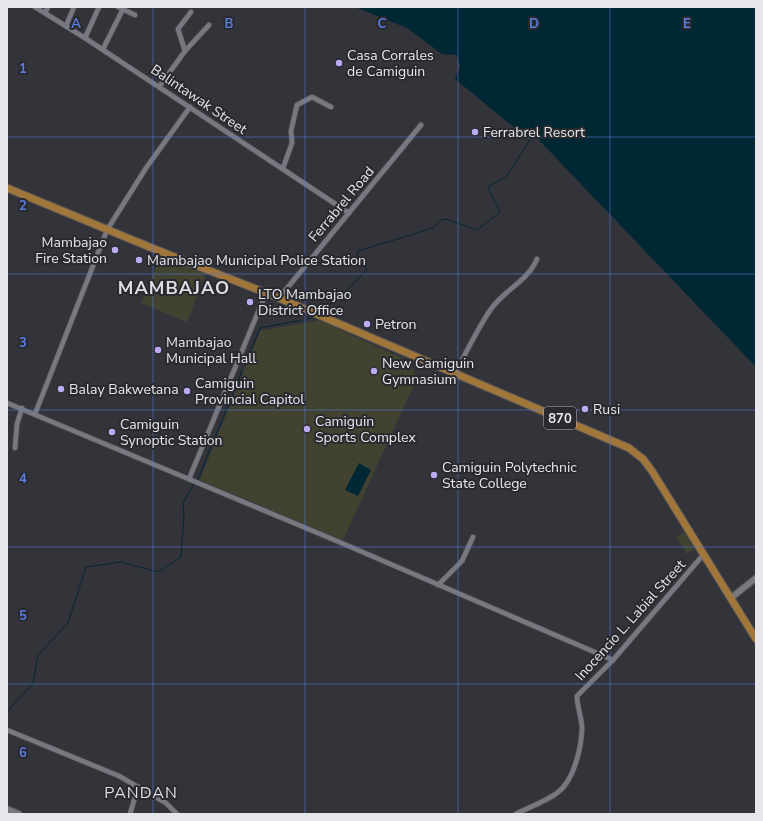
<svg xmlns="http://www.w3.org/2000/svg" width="763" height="821" font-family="'Nunito Sans',sans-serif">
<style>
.green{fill:#414330}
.water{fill:#002734}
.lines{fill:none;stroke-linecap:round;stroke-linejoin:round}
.stream{stroke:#002734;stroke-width:1}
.minor-casing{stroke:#505156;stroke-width:6}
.tertiary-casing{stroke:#505156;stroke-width:8}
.primary-casing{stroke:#505156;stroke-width:9}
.minor{stroke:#787980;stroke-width:4.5}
.tertiary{stroke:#787980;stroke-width:5.5}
.primary{stroke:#a1763b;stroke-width:7}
.grid{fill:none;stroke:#5a7cde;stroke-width:1;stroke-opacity:0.55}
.poi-dot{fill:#bcaaf5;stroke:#292a30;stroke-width:1.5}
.labels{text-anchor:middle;stroke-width:4;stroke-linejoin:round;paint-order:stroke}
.shield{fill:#292a30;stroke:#aeaeb3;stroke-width:1}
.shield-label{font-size:13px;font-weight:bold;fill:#e7e7eb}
.poi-label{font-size:14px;fill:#e7e7eb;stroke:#292a30;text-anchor:start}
.street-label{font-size:14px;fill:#e7e7eb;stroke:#292a30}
.quarter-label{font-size:16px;letter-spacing:1px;fill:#dddee6;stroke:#292a30}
.district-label{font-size:18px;font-weight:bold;letter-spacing:1px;fill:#dddee6;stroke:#292a30}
.grid-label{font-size:13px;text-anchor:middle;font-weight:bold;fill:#5a7cde;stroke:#292a30;stroke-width:4;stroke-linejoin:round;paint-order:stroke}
</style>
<rect width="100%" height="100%" fill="#33343a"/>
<g class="green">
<polygon points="161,255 206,273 187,322 141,303"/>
<polygon points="320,320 408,361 417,378 343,540 200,480 260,331"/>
<polygon points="685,532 694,549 686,553 677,537"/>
</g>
<g class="water">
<polygon points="355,7 756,7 756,367 535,136 517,130 455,79 460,67 457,55 442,54 407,28"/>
<polygon points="359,463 371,470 358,496 345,490"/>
</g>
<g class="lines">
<g class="stream">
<polyline points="319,312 321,309 339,299 367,269 357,256 358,251 433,228 441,220 446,219 477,230 499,213 500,211 488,189 489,186 506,177 533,135"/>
<polyline points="308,319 316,316"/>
<polyline points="245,365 260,328 302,320"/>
<polyline points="198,479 242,371"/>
<polyline points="7,712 33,683 38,655 68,623 86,567 121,562 158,572 181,557 184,514 183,503 193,485"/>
<polyline points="7,756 7,761"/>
</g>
<g class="minor-casing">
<g id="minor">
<polyline points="35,7 85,38 349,213"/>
<polyline points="118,7 135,15"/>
<polyline points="45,13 48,7"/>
<polyline points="66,26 74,7"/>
<polyline points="85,38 99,7"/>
<polyline points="103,49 123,9"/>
<polyline points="185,51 178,29 191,12"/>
<polyline points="159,87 185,51 209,25"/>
<polyline points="283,168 292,143 291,131 297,105 312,97 331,107"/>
<polyline points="279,298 421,125"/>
<path d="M455,374C465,354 479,326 491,309C504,290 528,281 537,259"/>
<polyline points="7,403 337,541 613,660"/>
<polyline points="35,414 107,230 146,168 190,107"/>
<polyline points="15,448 17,424 22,408"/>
<polyline points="189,479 266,293"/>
<polyline points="438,585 462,561 473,537"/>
<polyline points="7,730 119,776 166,803 177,814"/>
<polyline points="130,814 138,787"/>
<path d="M516,814C529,807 545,802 557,793C574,781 581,749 582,729C582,718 577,707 577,696L613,660L703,555"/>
</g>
</g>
<g class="tertiary-casing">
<g id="tertiary">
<polyline points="731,598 756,578"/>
<polyline points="7,809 19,814"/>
</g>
</g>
<g class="primary-casing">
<polyline id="primary" points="7,188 152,248 279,298 629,448 643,459 652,471 756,639"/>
</g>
<use href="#minor" class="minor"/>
<use href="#tertiary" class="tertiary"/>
<use href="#primary" class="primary"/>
</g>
<path class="grid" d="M153,7V814M305,7V814M458,7V814M610,7V814M7,137H756M7,274H756M7,410H756M7,547H756M7,684H756"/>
<g class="poi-dot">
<circle cx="339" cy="63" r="4"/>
<circle cx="475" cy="132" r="4"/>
<circle cx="115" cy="250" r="4"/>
<circle cx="139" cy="260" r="4"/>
<circle cx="250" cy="302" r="4"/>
<circle cx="367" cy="324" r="4"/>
<circle cx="158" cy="350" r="4"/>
<circle cx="374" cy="371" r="4"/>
<circle cx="61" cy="389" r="4"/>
<circle cx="187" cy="391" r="4"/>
<circle cx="585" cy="409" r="4"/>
<circle cx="307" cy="429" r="4"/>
<circle cx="112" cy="432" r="4"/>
<circle cx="434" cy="475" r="4"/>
</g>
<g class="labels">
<rect class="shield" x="544" y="407" width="32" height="22" rx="3"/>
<g class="shield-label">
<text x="560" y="423">870</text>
</g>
<g class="poi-label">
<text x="347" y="60">Casa Corrales<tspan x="347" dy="16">de Camiguin</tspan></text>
<text x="483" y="137">Ferrabrel Resort</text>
<text x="107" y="247" text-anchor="end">Mambajao<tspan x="107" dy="16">Fire Station</tspan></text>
<text x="147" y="265">Mambajao Municipal Police Station</text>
<text x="258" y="299">LTO Mambajao<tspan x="258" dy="16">District Office</tspan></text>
<text x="375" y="329">Petron</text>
<text x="166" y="347">Mambajao<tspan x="166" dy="16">Municipal Hall</tspan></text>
<text x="382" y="368">New Camiguin<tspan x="382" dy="16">Gymnasium</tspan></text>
<text x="195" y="388">Camiguin<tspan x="195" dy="16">Provincial Capitol</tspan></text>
<text x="69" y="394">Balay Bakwetana</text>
<text x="593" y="414">Rusi</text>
<text x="315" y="426">Camiguin<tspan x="315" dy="16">Sports Complex</tspan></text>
<text x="120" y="429">Camiguin<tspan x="120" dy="16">Synoptic Station</tspan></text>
<text x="442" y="472">Camiguin Polytechnic<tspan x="442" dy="16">State College</tspan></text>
</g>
<g class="street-label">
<text transform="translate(199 99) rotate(34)" y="5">Balintawak Street</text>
<text transform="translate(341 204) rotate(-50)" y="5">Ferrabrel Road</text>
<text transform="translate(630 620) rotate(-48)" y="5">Inocencio L. Labial Street</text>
</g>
<g class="quarter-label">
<text x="141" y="798">PANDAN</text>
</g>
<g class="district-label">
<text x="174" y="294">MAMBAJAO</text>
</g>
</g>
<g class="grid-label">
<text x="76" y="28">A</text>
<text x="229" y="28">B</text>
<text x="382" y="28">C</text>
<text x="534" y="28">D</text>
<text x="687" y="28">E</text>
<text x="23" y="73">1</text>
<text x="23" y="210">2</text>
<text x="23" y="347">3</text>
<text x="23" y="483">4</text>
<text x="23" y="620">5</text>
<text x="23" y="757">6</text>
</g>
<rect width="763" height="821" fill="none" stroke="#e7e7eb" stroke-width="16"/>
</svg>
